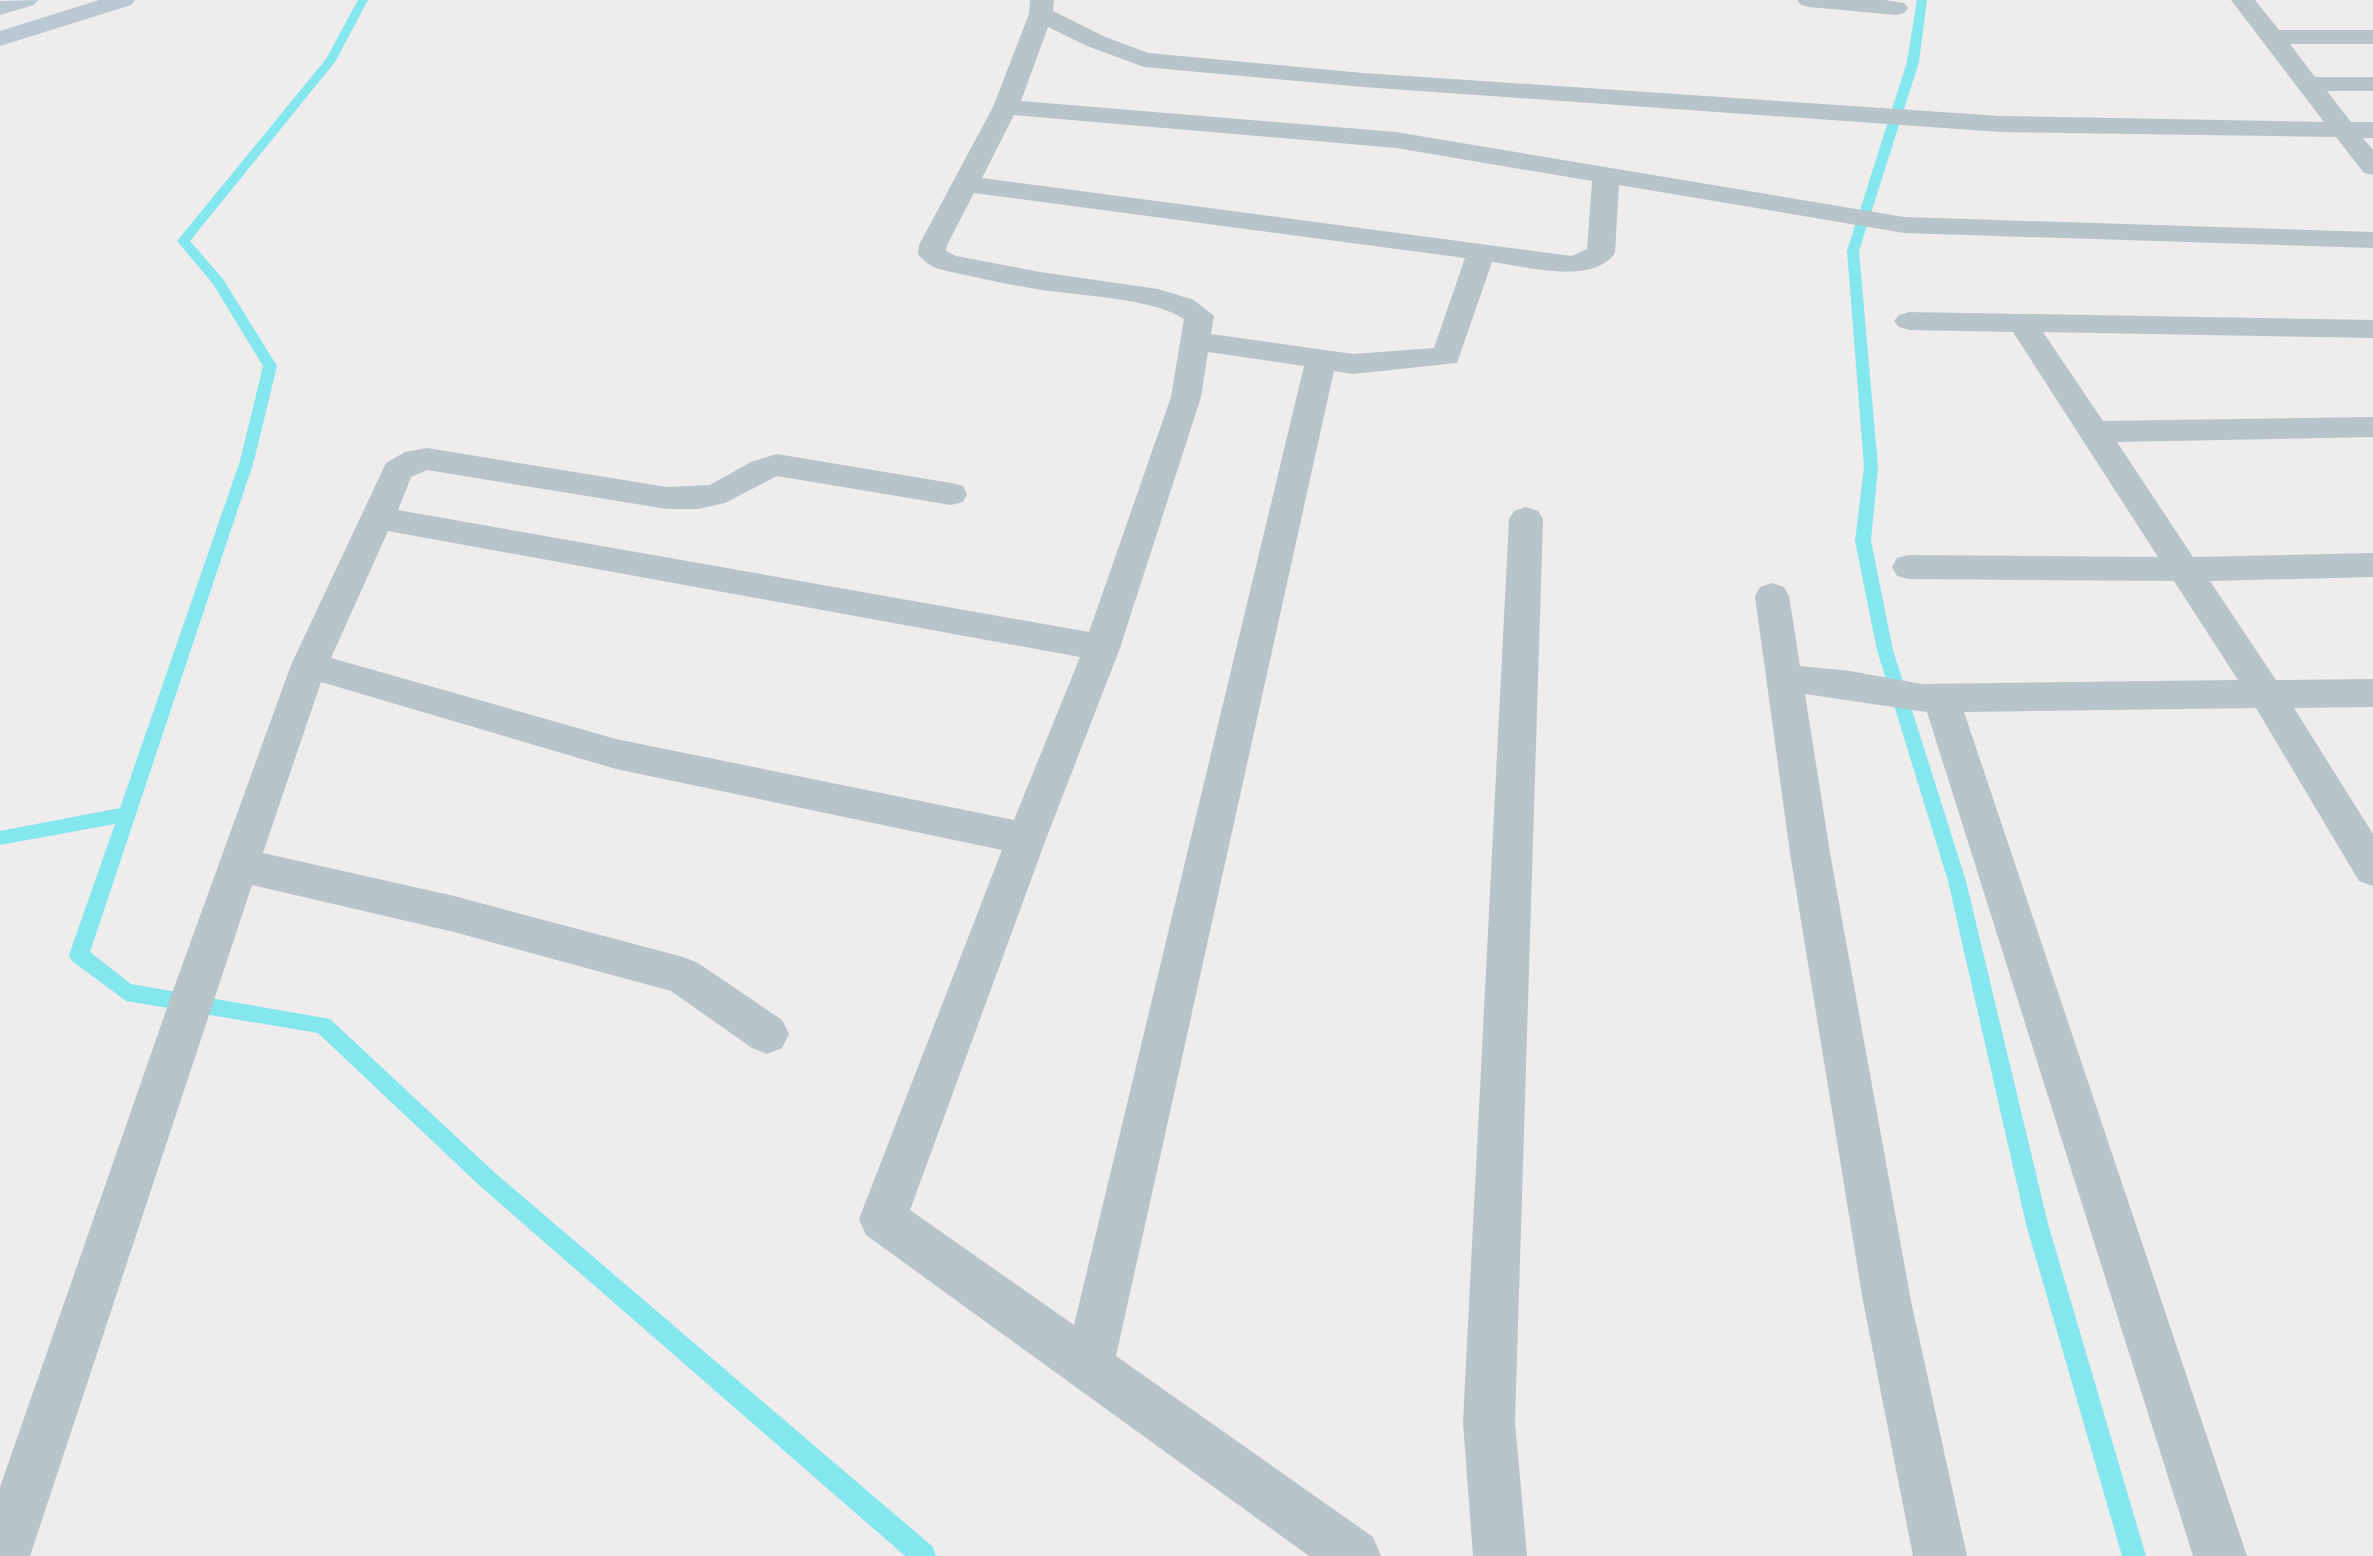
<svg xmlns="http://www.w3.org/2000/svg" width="2373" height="1556" font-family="'Public Sans',sans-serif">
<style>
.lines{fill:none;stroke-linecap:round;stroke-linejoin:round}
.stream{fill:#84e7ee;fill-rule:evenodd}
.minor{fill:#b7c4ca;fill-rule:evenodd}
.secondary{fill:#b9c8d1;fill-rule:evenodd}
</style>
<rect width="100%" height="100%" fill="#efeced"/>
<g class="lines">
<g class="stream">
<polygon points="358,0 368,0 335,62 190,241 223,279 277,366 254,461 90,952 131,984 330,1019 494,1172 933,1547 936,1556 905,1556 480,1186 318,1033 126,1001 72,961 69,955 115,824 0,845 0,831 120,808 240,461 263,366 213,284 177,241 326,59"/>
<polygon points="1917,0 1927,0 1919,62 1859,251 1878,467 1871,541 1893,650 1966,881 2048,1224 2146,1556 2122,1556 2026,1224 1948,881 1877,650 1855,541 1864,467 1847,251 1907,62"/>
</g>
<g class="minor">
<path d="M1030,0H1054L1053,11L1103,36L1148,53L1363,73L2001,116L2324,122L2231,0H2255L2279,30H2373V44H2290L2315,77H2373V91H2327L2351,122H2373V138H2363L2373,150V175L2364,173L2336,137L2001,132L1363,87L1144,67L1087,46L1048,27L1021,101L1396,132L1904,217L2373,232V248L1904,233L1619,185L1615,253C1592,286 1526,266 1492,262L1457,363L1353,374L1334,371L1116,1356L1373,1537L1381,1556H1309L866,1235L859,1219L1002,850L616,769L321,682L263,853L454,896L683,957L698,963L782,1020L789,1034L782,1048L767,1054L752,1048L671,991L454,932L252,885L30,1556H0V1487L175,985L291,665L386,463L405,452L427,448L667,487L710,485L751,462L777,454L951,483L963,486L967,494L963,502L951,505L777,476L725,503L698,509H667L427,470L411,477L398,510L1089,632L1171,397L1184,319C1152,298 1082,296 1042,290C1010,285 979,278 947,271C936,269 925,264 918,254L919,245L993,107L1029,14ZM1014,115L1396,148L1592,181L1587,249L1572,256L982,178ZM974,193L1465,258L1434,348L1353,354L1211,334L1214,316L1194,300L1158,289L1040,272L956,256L946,251L947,245ZM1208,352L1304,366L1074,1325L910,1210L1046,839L1120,648L1201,397ZM388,531L1080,657L1014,820L616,739L331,658Z"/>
<polygon points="1797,0 1885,0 1904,3 1908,8 1904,13 1896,15 1809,7 1801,5"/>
<polygon points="1909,312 2373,320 2373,338 2043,332 2103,421 2373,417 2373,437 2117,442 2193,557 2373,553 2373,577 2210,581 2276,680 2373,679 2373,707 2294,708 2373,834 2373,886 2359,881 2256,708 1964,712 2247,1556 2193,1556 1927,712 1805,694 1830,853 1911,1301 1967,1556 1913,1556 1863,1301 1790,853 1755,596 1760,587 1772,583 1784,587 1789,596 1800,666 1850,671 1922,684 2238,680 2174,581 1909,579 1897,576 1892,567 1897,558 1909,555 2158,557 2013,332 1909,330 1899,327 1894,321 1899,315"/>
<polygon points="1526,507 1538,511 1543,519 1515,1422 1527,1556 1473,1556 1463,1422 1509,519 1514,511"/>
</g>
<g class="secondary">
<polygon points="38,0 34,5 0,15 0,1"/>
<polygon points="99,0 135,0 131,5 0,46 0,31"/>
</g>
</g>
</svg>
